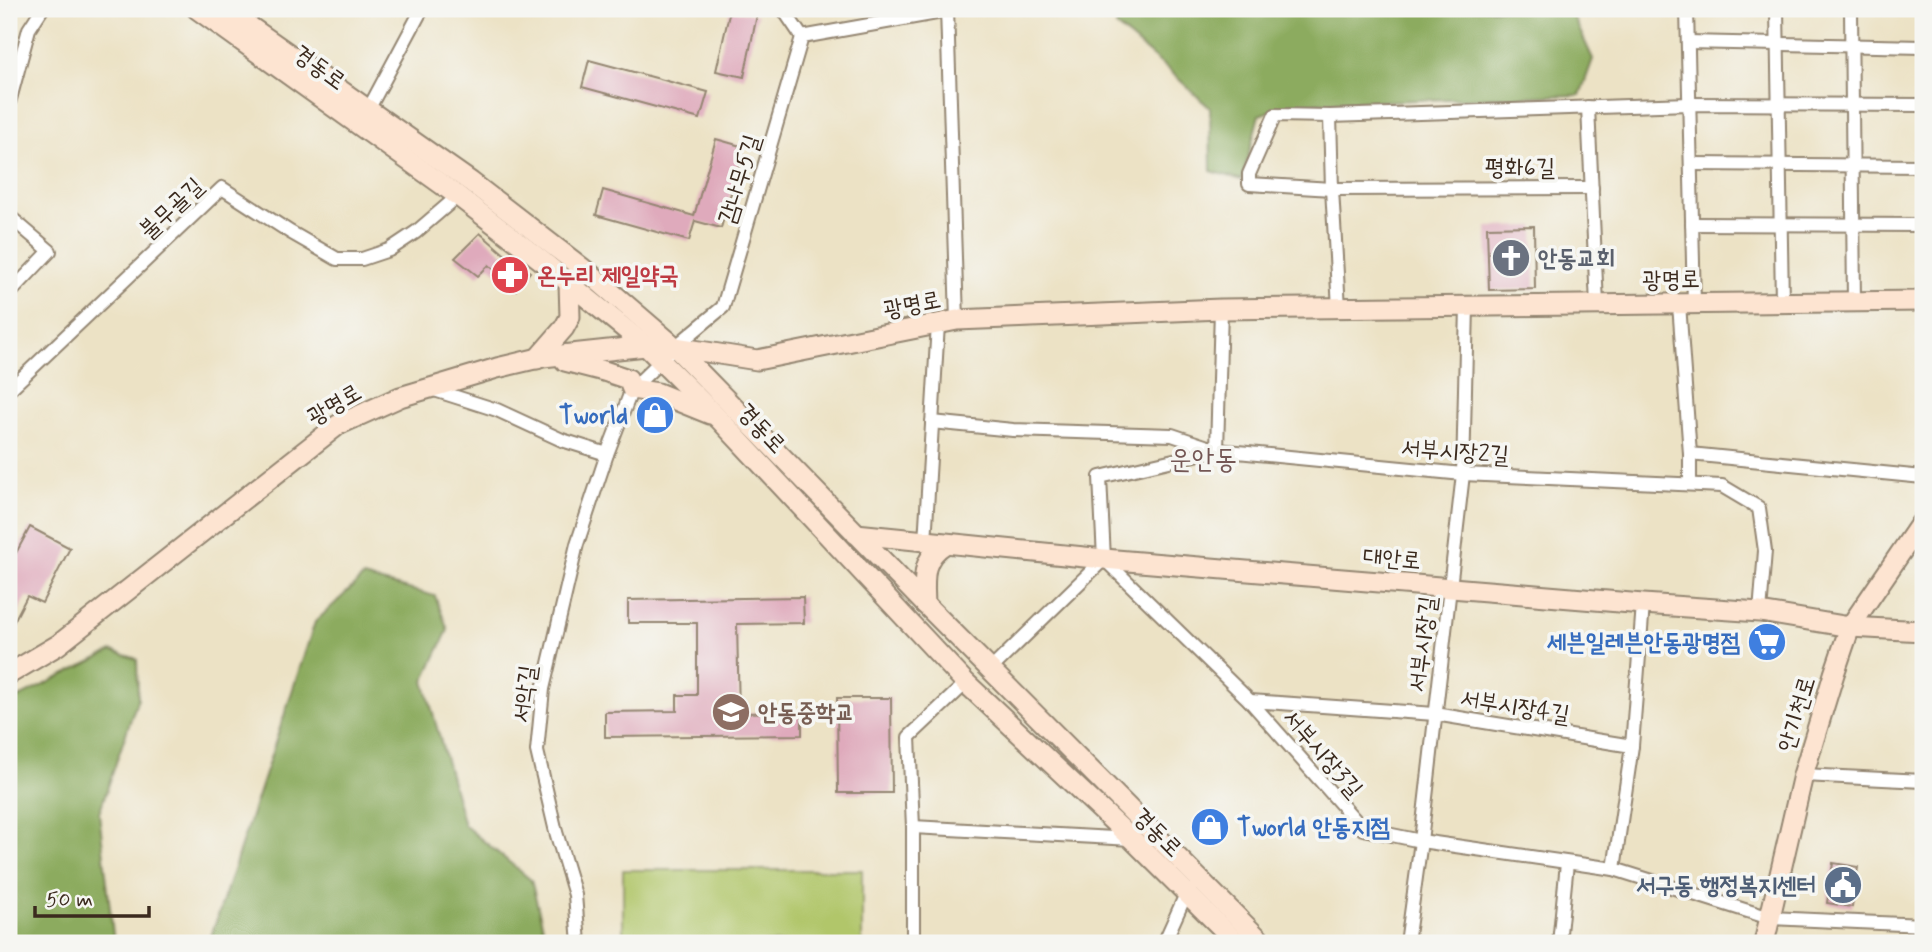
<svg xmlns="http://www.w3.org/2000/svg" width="1932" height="952" font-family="Mynerve,'Poor Story',sans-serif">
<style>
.green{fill:#b1c66a;stroke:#767844;stroke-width:2}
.forest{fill:#8cab5e;stroke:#646a3e;stroke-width:2}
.building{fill:#dfaabc}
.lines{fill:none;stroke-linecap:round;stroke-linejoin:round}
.street-casing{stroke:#948672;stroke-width:16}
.secondary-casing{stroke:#948672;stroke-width:23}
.street{stroke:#fff;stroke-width:12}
.secondary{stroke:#fde4d1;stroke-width:19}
.labels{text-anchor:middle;stroke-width:7;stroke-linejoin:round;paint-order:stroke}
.street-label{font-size:24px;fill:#3b2a1e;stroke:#f6f6f2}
.worship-label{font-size:24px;font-weight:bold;fill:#5b616d;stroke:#f6f6f2;text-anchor:start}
.health-label{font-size:24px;font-weight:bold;fill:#be3a42;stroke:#f6f6f2;text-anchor:start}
.shop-label{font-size:24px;font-weight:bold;fill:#366cbe;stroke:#f6f6f2;text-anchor:end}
.education-label{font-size:24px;font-weight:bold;fill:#785e54;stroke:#f6f6f2;text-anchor:start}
.service-label{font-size:24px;font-weight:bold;fill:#4e5e75;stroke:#f6f6f2;text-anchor:end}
.quarter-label{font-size:28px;fill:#745755;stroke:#f6f6f2}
</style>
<rect width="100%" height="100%" fill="#f6f6f2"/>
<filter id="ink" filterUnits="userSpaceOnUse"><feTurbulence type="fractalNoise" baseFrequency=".0143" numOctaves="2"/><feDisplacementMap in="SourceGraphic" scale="14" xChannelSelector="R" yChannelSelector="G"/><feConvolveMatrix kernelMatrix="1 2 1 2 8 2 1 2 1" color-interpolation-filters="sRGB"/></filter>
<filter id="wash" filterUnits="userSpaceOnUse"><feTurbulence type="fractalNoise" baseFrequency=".00686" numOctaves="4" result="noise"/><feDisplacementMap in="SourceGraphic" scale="28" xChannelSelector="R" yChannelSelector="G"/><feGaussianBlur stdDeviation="1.57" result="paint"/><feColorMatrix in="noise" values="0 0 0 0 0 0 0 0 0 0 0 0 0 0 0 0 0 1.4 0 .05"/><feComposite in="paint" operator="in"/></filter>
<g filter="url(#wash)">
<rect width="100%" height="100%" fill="#ece2c5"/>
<rect class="green" x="623" y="870" width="239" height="73"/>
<g class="forest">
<polygon points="1121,9 1570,9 1593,59 1580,95 1294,104 1259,115 1242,180 1211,171 1210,108 1170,71 1116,26"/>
<polygon points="363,577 435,596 448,630 424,681 464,825 531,880 547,943 209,943 315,622"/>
<polygon points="112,651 137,659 138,698 99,813 114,943 9,943 9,702"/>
</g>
<g id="blocks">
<g class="building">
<polygon points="730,10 757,15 744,77 716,71"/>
<polygon points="589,60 708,92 700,119 582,87"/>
<polygon points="716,139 744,147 721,228 695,221 689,241 596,215 603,190 694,216"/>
<polygon points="1534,226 1535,289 1489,290 1487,227"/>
<polygon points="480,233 503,253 530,272 516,290 489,265 478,276 455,258"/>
<polygon points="30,527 70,548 42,603 27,596 9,631 9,566"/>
<polygon points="803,597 804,623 737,624 739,713 802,712 802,735 605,737 605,712 677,711 677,695 697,695 697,623 628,623 628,600"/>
<polygon points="837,698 891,698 892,793 838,793"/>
<polygon points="1833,863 1858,867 1852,907 1827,903"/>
</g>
</g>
</g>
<g filter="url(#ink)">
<use href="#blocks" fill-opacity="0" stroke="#948672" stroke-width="2"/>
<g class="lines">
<g class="street-casing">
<g id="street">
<polyline points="947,9 957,320"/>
<polyline points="1687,9 1694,304"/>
<polyline points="1777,9 1782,302"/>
<polyline points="1851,9 1854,302"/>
<polyline points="802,37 948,11"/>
<polyline points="1688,42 1923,47"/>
<polyline points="9,103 29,29 42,9"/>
<polyline points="1588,107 1597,305"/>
<polyline points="368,110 422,9"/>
<polyline points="1330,116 1332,189 1339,308"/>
<polyline points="1691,164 1923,166"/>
<polyline points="1592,188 1332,189 1249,184 1249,174 1275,115 1330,116 1689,104 1923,105"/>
<polyline points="9,216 50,251 9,294"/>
<polyline points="1692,224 1923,225"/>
<polyline points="1679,304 1690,454 1690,484"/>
<polyline points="431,389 497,410 562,440 607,454"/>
<polyline points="9,390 222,188 290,232 337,259 362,259 389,250 416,232 458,196"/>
<polyline points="932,422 1013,430 1172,435 1217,450 1221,309"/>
<polyline points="1690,454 1923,477"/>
<polyline points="925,542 938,324"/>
<polyline points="1104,559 1250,701 1363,829 1421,841 1614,869 1770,918 1923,925"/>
<polyline points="1104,559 1100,477 1217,450 1463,474 1722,486 1759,508 1765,551 1760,612"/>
<polyline points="990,670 1104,559"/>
<polyline points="1250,701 1435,714 1632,746"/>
<polyline points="1803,775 1923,781"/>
<polyline points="913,827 1132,839"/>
<polyline points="1614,869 1632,746 1643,604"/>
<polyline points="579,943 575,895 556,832 537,751 543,689 577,544 607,454 632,389 675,347 723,307 802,37 783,9"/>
<polyline points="913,943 913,827 909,737 966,683"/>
<polyline points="1164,943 1186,894"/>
<polyline points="1407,943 1421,841 1463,474 1467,306"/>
<polyline points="1559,943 1567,863"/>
</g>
</g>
<g class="secondary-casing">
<g id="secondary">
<polyline points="197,9 458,196 541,260 646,346 719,419 966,683 1132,839 1237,943"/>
<polyline points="225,9 471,182 590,274 675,347 925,604 1263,943"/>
<polyline points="537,359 564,328 570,317 569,283"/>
<polyline points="565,361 604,371 628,379 632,389 658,393 710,414"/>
<polyline points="856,534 1104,559 1643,604 1760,612 1850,627 1923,631"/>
<path d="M925,604C924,579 921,559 945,544"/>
<polyline points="9,674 58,645 338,425 400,397 497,368 543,357 646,346 675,347 757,360 957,320 1221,309 1923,301"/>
<polyline points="1764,943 1803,775 1834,674 1850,627 1923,520"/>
</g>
</g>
<use href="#street" class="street"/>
<use href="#secondary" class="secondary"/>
</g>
</g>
<defs>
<g id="church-disc" transform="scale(2.0125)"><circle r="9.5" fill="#6b7280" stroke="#f6f6f2"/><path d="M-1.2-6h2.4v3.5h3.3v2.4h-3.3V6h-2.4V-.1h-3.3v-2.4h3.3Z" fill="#fff"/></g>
<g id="pharmacy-disc" transform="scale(2.0125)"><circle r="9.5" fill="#e0444e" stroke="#f6f6f2"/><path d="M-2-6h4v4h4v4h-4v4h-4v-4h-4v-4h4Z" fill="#fff"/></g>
<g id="shop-disc" transform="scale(2.0125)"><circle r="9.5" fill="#3f7fe0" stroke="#f6f6f2"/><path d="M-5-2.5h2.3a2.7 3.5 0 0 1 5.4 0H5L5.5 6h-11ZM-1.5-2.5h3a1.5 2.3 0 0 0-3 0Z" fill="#fff"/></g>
<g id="supermarket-disc" transform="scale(2.0125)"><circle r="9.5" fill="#3f7fe0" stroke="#f6f6f2"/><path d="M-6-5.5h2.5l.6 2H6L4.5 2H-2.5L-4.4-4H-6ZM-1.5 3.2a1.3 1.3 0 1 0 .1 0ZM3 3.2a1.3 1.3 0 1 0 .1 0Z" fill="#fff"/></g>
<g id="school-disc" transform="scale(2.0125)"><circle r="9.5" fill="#8d6e63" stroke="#f6f6f2"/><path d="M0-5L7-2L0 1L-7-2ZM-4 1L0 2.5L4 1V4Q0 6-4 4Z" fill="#fff"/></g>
<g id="civic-disc" transform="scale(2.0125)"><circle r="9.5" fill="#5c6f8a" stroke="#f6f6f2"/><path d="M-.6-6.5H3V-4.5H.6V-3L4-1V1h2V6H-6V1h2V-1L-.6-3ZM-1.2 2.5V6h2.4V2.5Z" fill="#fff"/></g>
</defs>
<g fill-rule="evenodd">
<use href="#church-disc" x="1511" y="258"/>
<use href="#pharmacy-disc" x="510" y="275"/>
<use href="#shop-disc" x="655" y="415"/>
<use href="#supermarket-disc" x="1767" y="642"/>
<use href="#school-disc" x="731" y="712"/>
<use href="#shop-disc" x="1210" y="827"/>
<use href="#civic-disc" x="1843" y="885"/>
</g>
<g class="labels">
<g class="street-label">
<text transform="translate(320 67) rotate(36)" y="8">경동로</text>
<text x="1520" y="175">평화6길</text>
<text transform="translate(739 179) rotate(-73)" y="8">감나무5길</text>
<text transform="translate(171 208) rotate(-43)" y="8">불무골길</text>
<text transform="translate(1671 279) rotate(-1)" y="8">광명로</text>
<text transform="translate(912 304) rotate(-11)" y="8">광명로</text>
<text transform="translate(334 404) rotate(-30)" y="8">광명로</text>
<text transform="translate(762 428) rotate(47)" y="8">경동로</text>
<text transform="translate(1455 451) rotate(4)" y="8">서부시장2길</text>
<text transform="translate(1392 558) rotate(5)" y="8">대안로</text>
<text transform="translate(1422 644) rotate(-83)" y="8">서부시장길</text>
<text transform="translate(524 694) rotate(-82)" y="8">서악길</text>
<text transform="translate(1515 706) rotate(9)" y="8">서부시장4길</text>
<text transform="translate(1796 714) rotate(-73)" y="8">안기천로</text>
<text transform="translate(1323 753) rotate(49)" y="8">서부시장3길</text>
<text transform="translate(1158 832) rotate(45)" y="8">경동로</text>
</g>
<g class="worship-label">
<text x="1538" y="266">안동교회</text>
</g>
<g class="health-label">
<text x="537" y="283">온누리 제일약국</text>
</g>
<g class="shop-label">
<text x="628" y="423">Tworld</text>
<text x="1740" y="650">세븐일레븐안동광명점</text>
<text x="1237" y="835" text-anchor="start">Tworld 안동지점</text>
</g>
<g class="education-label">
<text x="758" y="720">안동중학교</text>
</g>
<g class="service-label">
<text x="1816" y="893">서구동 행정복지센터</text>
</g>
<g class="quarter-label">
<text x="1203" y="468">운안동</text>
</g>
</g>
<rect width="1932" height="952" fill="none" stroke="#f6f6f2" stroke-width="35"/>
<path d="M35 906v10h114v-10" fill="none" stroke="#3b2a1e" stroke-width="3.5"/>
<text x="46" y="906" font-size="21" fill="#3b2a1e" stroke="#f6f6f2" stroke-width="5" paint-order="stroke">50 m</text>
</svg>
